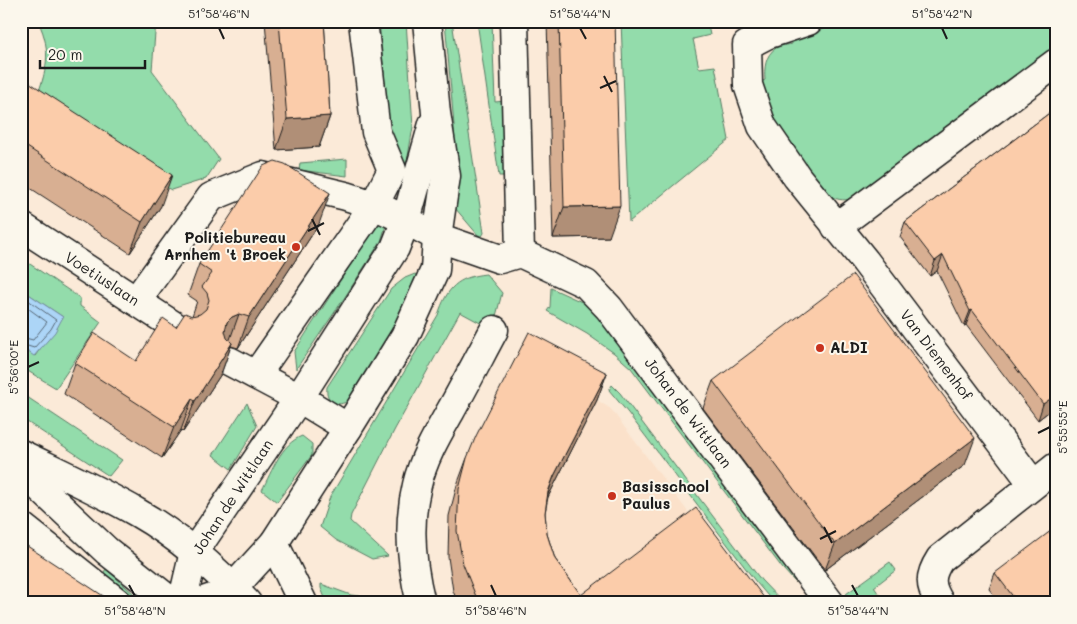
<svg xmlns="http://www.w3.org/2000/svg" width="1077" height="624" font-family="Mali,sans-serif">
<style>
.built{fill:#fbe1ca}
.green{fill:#93dcab;stroke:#587c64}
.water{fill:#acd5f7;stroke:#728b9f}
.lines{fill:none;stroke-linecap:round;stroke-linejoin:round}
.shore{stroke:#566674;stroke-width:1}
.minor-casing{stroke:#1c1c1c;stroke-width:31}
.major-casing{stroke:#1c1c1c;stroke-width:31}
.minor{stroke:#fbf7ec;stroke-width:28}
.major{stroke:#fbf7ec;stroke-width:28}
.wall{fill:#d8af92;stroke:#1c1c1c}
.shaded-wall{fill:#b08f77;stroke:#1c1c1c}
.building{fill:#fbccaa;stroke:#1c1c1c}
.ticks{fill:none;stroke:#1c1c1c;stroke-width:2}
.poi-dot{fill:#c8321e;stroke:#fbf7ec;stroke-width:2}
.labels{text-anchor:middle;stroke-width:4;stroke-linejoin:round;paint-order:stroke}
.poi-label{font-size:15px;font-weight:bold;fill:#1c1c1c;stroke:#fbf7ec;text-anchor:start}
.street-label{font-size:15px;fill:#1c1c1c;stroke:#fbf7ec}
.neatline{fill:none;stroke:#1c1c1c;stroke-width:2}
.ticks-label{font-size:12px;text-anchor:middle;fill:#1c1c1c}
</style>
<rect width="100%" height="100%" fill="#fbead8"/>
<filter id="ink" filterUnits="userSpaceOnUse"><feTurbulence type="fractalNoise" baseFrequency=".02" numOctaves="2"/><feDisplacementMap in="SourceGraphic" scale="10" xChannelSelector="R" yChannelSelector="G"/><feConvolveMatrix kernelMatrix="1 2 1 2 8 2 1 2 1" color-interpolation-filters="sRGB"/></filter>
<g filter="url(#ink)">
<polygon class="built" points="597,400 611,409 697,524 596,603 550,603 545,585 545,503"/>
<g class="green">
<path d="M38,21H156L152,70L219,159L206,179L171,190L35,102C46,72 53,52 38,21Z"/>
<polygon points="379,21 406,21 413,127 407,162 403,165 390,137"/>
<polygon points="445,21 452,21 484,233 482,236 478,235 455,208 454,125"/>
<polygon points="477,21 492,21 495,102 505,101 505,176 499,176"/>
<polygon points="621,21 707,21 710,35 693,39 699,68 715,66 729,140 629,222"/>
<path d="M848,21H1056V51L853,198C843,202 835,199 826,194L773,128L759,83L765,80C764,69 765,55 776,48C780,45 788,45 792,44L791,39Z"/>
<polygon points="347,159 347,176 299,170 300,163"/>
<polygon points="382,216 388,219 381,241 343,300 296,369 294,352"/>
<polygon points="21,258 80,298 80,306 101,322 56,388 21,367 21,347 35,356 63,317 21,289"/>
<path d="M415,274L418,276L410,304L349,400C337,409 325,401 327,387L391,289L405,278Z"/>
<path d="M486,274L502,293L495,320L484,325L460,312L395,429L351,515L350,521L388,556L372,559L336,540L320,527L330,497L438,315C447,288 457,277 486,274Z"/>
<polygon points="551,288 595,308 799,579 795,582 783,569 631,368 614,353 587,334 547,311 550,307"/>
<polygon points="612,385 620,393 761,580 783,603 774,603 756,582 628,413 609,390"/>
<polygon points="21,393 122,460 109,476 21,418"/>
<polygon points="247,403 257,426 231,469 213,455"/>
<path d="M302,436L312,444V455L277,502L262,490C272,471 281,444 302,436Z"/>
<polygon points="890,562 896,570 874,587 885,603 852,603 846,594"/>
<polygon points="106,569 144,603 135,603 102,575"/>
<polygon points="321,584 351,595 376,598 406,597 402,603 327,603 321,588"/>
</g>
<polygon class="water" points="21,289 63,317 55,332 34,356 21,347"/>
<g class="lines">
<g class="shore">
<polyline points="21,295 56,320 51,329 34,348 21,344"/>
<polyline points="21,303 47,322 33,340 21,337"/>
</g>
<g class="minor-casing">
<g id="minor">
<polyline points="514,21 520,253"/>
<polyline points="808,21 766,35 747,45 748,85 762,126 797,177 865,261 1033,484"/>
<polyline points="21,226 182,331"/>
<polyline points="836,227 1056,63"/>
<polyline points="136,301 211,197 263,176 346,196 374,205 406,220 437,237 500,259 520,253 586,284 609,308 830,603"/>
<polyline points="229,361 299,398 348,428"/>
<polyline points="256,375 374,205 392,170 376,132 363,21"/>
<polyline points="21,526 118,603"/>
<polyline points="182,603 194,552 299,398 395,248 406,220 433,124"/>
<polyline points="198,603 218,596 233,588 274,543 348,428 405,336 435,270 437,237 446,176 436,113 427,21"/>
<path d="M421,603C411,564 407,525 417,485C423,459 437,435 450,412C465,385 479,358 494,330"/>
<path d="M940,603C929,585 929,576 940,559L1056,467"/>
</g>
</g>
<g class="major-casing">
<g id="major">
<path d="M21,454C60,473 100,491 138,513C178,536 215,568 247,603"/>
<polyline points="21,470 107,551 173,603"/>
<polyline points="274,543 303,603"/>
</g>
</g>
<use href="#minor" class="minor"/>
<use href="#major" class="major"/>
</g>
<g class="wall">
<polygon points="265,21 324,21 330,116 319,147 276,150"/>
<polygon points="547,21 615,21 609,237 553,238"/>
<polygon points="21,77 161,206 130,253 21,182"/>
<polygon points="1056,108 1056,406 1038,420 966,325 964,326 937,271 930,276 900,237 905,222"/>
<polygon points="319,224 238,348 231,346 221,374 183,432 181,430 162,458 64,394 75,363 136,361 176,327 192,316 197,301 188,295 199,264"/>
<polygon points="607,373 597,400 548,497 545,513 547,534 555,559 581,595 768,603 458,603 453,591 448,557 449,516 457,485 467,458"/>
<polygon points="713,381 965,465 825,570 703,408"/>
<polygon points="995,573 1056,603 1000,603 989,589"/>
</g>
<g class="shaded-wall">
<polygon points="330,116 319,147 276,150 287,119"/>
<polygon points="172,175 161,206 130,253 142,222"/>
<polygon points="330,193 319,224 238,348 249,317"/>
<polygon points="620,206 609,237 553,238 564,207"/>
<polygon points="943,255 937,271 930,276 935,261"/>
<polygon points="972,310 966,325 964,326 970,311"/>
<polygon points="239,314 228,345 221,348 227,322 232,317"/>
<polygon points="232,343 221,374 183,432 195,401"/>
<polygon points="607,373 597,400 545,503 554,476"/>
<polygon points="1056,395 1056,406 1038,420 1043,404"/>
<polygon points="192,399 181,430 162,458 174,427"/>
<polygon points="975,438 965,465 825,570 835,544"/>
</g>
<g class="building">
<polygon points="279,21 324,21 326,50 330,116 287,119"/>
<polygon points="559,21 615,21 620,206 564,207"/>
<polygon points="21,77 172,175 142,222 21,143"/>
<polygon points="1056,108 1056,395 1043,404 972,310 970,311 943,255 935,261 905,222"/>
<polygon points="275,161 285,164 330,193 249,317 239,314 232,317 227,322 225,331 227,338 232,343 195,401 192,399 174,427 75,363 94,333 136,361 163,318 176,327 185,313 192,316 200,314 206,309 209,300 207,293 202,287 212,273 199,264 263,166"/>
<polygon points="853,275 975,438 835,544 713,381"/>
<polygon points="529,332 607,373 554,476 548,492 545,513 547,534 555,559 581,595 696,508 768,603 479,603 477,599 463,564 457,531 459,489 467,458 476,436"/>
<polygon points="1056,527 1056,603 1018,603 995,573"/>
<polygon points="21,542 114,603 21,603"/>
</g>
</g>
<path class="ticks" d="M219,28L224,39M580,28L586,39M942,28L947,39M604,76L612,92M600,88L616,81M312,219L320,235M308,231L324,223M28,367L39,362M1038,433L1050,427M824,527L832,543M820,539L836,531M129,585L135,596M491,585L496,596M852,585L858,596"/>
<g class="poi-dot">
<circle cx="296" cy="247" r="5"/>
<circle cx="820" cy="348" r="5"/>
<circle cx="612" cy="496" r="5"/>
</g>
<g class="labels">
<g class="poi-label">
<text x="286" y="243" text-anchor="end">Politiebureau<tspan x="286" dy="17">Arnhem 't Broek</tspan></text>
<text x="830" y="353">ALDI</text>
<text x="622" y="492">Basisschool<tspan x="622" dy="17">Paulus</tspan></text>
</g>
<g class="street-label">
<text transform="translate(102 279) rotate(33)" y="5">Voetiuslaan</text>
<text transform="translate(936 355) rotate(53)" y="5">Van Diemenhof</text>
<text transform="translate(688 413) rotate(53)" y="5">Johan de Wittlaan</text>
<text transform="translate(233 497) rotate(-57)" y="5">Johan de Wittlaan</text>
</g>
</g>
<rect width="1077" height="624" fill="none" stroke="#fbf7ec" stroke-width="55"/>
<path d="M40 60v8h105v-8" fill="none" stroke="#1c1c1c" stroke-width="2.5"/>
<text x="48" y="60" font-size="15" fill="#1c1c1c" stroke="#fbf7ec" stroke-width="4" paint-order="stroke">20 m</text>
<rect x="28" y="28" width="1022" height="568" class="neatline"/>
<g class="ticks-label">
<text x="219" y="18">51°58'46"N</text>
<text x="580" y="18">51°58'44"N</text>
<text x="942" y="18">51°58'42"N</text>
<text transform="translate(14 367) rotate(-90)" y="4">5°56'00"E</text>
<text transform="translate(1063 427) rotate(-90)" y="4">5°55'55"E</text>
<text x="135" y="615">51°58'48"N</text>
<text x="496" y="615">51°58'46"N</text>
<text x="858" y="615">51°58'44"N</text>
</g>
</svg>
